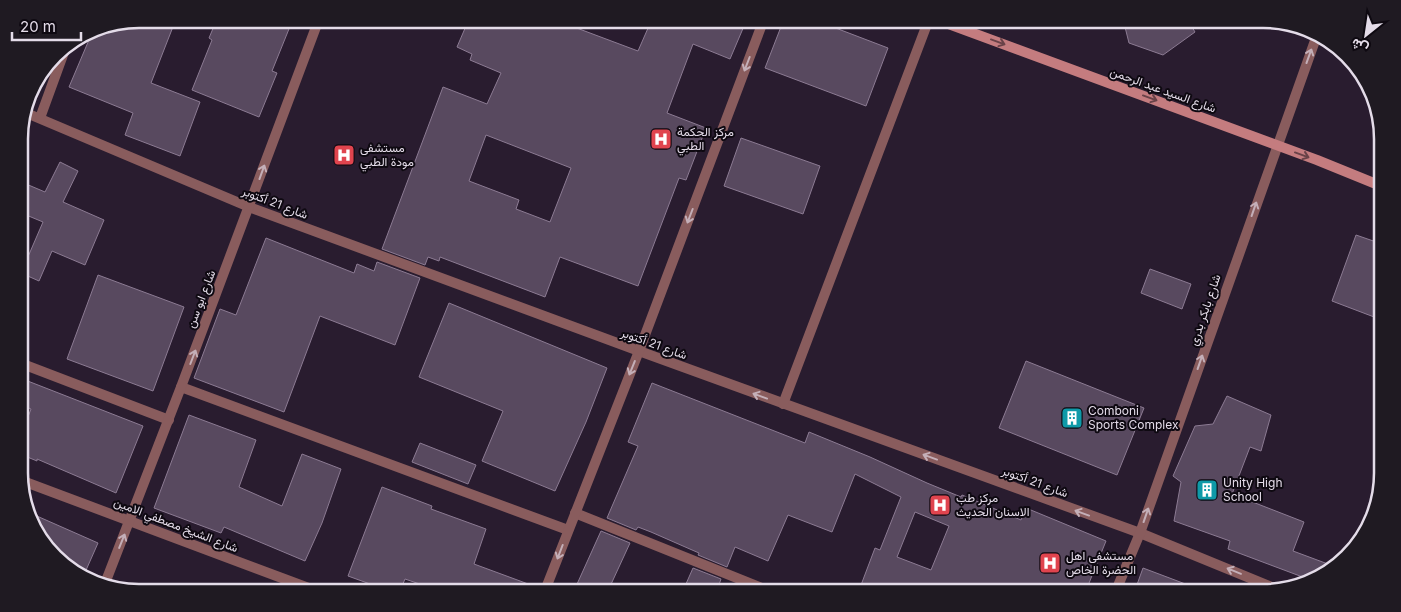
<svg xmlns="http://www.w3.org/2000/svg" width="1401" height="612" font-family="Inter,Vazirmatn,sans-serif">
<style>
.building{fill:#58495f;stroke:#8c7b93;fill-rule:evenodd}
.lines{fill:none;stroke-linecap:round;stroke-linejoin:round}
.street{stroke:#895c5d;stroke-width:10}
.secondary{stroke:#c47c7f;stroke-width:10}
.oneway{stroke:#694248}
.oneway2{stroke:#c4afb8}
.labels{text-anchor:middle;stroke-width:4;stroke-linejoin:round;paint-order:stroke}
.street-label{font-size:12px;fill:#e4dce9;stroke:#0e0911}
.poi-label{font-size:12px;fill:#e4dce9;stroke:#0e0911;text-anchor:start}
.rim{fill:none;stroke:#e4dce9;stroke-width:2.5}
</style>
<rect width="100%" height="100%" fill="#291c2f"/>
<g class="building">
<polygon points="139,19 176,19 151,83 200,102 180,156 125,135 133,113 69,87 94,28"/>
<polygon points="217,19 293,19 272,71 277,73 259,117 192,90 212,40 209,38"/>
<path d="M469,19H578L574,27L638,51L652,19H747L730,59L693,44L667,113L706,128L686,180L679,178L638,286L560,257L545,297L440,257L439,261L428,257L425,265L382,249L443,87L487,104L501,73L470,60L472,54L457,47ZM486,135L571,168L550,222L516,209L519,200L469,181Z"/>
<polygon points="784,19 812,19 888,48 866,106 765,68"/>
<polygon points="1123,19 1187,19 1195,32 1163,55 1129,43"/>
<polygon points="741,138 820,166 803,214 724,186"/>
<polygon points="60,162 78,171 63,202 104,220 85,265 52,251 39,281 21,273 43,222 19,212 19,181 45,192"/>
<polygon points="1356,235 1382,244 1382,320 1332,301"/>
<polygon points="266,238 354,273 357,264 374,271 377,262 420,278 395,345 320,316 284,412 194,378 220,309 236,315"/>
<polygon points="1150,269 1191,284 1182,309 1141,293"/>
<polygon points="98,275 184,307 153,391 67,359"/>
<polygon points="449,303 607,368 586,422 555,491 482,461 503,411 419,377"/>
<polygon points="1026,361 1144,408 1117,475 999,428"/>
<polygon points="20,378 143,426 116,493 37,459 37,461 20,454 20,438 31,409 20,404"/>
<path d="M652,383L805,443L809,432L870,457L927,483L961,497L962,495L1021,520L1026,508L1106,541L1085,593H858L875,548L880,550L901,497L855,474L832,532L788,515L768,561L735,547L727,567L698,555L699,553L651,532L638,527L636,530L607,518L638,446L628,442ZM915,512L949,526L931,570L897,557Z"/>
<polygon points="1227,396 1271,415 1261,451 1250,447 1232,494 1304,522 1293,551 1336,567 1335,569 1308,579 1228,549 1230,541 1174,521 1181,482 1173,476 1195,426 1213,424"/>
<polygon points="189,415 256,440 239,487 282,506 302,454 341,469 322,523 305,561 224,527 221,533 154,508"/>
<polygon points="420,443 476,465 468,484 412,462"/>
<polygon points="382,487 432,506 431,509 486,529 474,564 539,588 537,593 446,593 405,579 399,593 395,593 348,576"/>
<polygon points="30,513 98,543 83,577 44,546"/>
<polygon points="601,531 630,543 607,593 573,593"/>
<polygon points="693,568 721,579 716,593 682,593"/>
<polygon points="1143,568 1204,591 1204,593 1134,593"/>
</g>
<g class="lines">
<g class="street">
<polyline points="24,112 249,207 639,351 1140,533 1279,590"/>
<polyline points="40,118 67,44"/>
<polyline points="20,363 169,420"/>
<polyline points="181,387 568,530"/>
<polyline points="783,404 929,19"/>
<polyline points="20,480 322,593"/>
<polyline points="575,513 774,593"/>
<polyline points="104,586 181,387 319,19"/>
<polyline points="544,593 639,351 764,19"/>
<polyline points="1115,593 1140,533 1317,35"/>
</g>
<polyline class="secondary" points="935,19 1317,160 1381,186"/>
</g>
<defs><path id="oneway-shaft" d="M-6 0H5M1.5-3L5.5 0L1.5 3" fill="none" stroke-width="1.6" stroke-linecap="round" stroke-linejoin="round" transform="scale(1.25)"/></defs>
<g class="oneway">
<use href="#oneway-shaft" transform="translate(998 42) rotate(20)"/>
<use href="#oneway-shaft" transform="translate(1150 98) rotate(20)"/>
<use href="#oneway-shaft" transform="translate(1302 155) rotate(20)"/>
</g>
<g class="oneway2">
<use href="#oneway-shaft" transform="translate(1309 56) rotate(-70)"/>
<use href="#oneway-shaft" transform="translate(747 64) rotate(111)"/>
<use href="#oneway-shaft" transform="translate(262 172) rotate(-70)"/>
<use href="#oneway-shaft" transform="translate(1254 209) rotate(-71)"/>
<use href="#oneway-shaft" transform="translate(690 216) rotate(111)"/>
<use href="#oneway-shaft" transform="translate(193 357) rotate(-69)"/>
<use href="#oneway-shaft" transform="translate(1200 362) rotate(-71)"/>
<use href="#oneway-shaft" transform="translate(632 368) rotate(112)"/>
<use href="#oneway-shaft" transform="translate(760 396) rotate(-160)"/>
<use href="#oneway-shaft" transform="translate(930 457) rotate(-160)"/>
<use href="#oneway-shaft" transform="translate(1082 513) rotate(-160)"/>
<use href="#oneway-shaft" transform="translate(1146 515) rotate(-71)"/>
<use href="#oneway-shaft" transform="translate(122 541) rotate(-68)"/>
<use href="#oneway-shaft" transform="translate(560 552) rotate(111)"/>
<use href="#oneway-shaft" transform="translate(1234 571) rotate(-158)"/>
</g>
<defs>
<g id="hospital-square" transform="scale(1.125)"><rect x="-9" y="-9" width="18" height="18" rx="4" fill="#e0444e" stroke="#0e0911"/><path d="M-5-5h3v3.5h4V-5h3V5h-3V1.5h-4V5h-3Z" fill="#fff"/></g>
<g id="building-square" transform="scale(1.125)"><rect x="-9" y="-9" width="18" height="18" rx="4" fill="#0f9aa8" stroke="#0e0911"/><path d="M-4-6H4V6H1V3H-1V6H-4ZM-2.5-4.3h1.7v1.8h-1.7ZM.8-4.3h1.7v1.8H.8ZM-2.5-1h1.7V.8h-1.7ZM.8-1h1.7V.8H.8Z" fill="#fff"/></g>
</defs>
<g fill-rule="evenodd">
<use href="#hospital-square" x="661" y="139"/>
<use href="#hospital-square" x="344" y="155"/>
<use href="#building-square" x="1072" y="418"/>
<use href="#building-square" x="1207" y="490"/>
<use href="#hospital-square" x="940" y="505"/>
<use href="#hospital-square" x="1050" y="563"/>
</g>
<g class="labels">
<g class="street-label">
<text transform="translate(1163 90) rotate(20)" y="4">شارع السيد عبد الرحمن</text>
<text transform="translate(275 203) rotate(21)" y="4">شارع 21 أكتوبر</text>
<text transform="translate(201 299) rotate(-69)" y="4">شارع ابو سن</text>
<text transform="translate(1205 310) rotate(-71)" y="4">شارع بابكر بدري</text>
<text transform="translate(654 344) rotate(20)" y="4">شارع 21 أكتوبر</text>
<text transform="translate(1035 482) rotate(20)" y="4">شارع 21 أكتوبر</text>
<text transform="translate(176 525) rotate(21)" y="4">شارع الشيخ مصطفي الامين</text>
</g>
<g class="poi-label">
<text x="677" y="136">مركز الحكمة<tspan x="677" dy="14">الطبي</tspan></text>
<text x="360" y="152">مستشفى<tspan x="360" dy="14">مودة الطبي</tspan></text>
<text x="1088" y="415">Comboni<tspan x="1088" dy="14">Sports Complex</tspan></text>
<text x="1223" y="487">Unity High<tspan x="1223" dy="14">School</tspan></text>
<text x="956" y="502">مركز طب<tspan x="956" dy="14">الاسنان الحديث</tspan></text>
<text x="1066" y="560">مستشفى اهل<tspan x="1066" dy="14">الحضرة الخاص</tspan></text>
</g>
</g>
<path d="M0 0H1401V612H0ZM139 28H1263A111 111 0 0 1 1374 139V473A111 111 0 0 1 1263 584H139A111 111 0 0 1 28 473V139A111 111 0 0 1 139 28Z" fill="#1f1a22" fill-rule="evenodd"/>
<path class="rim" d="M139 28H1263A111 111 0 0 1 1374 139V473A111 111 0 0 1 1263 584H139A111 111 0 0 1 28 473V139A111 111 0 0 1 139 28Z"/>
<g transform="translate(1366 35) rotate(210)" stroke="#0e0911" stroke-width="4" paint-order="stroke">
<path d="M0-4L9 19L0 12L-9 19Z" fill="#e4dce9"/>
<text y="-8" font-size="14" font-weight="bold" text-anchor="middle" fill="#e4dce9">ش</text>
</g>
<path d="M12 32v8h69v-8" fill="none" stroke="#e4dce9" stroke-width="2.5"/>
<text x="20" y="32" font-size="15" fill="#e4dce9" stroke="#0e0911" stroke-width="4" paint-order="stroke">20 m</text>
</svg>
